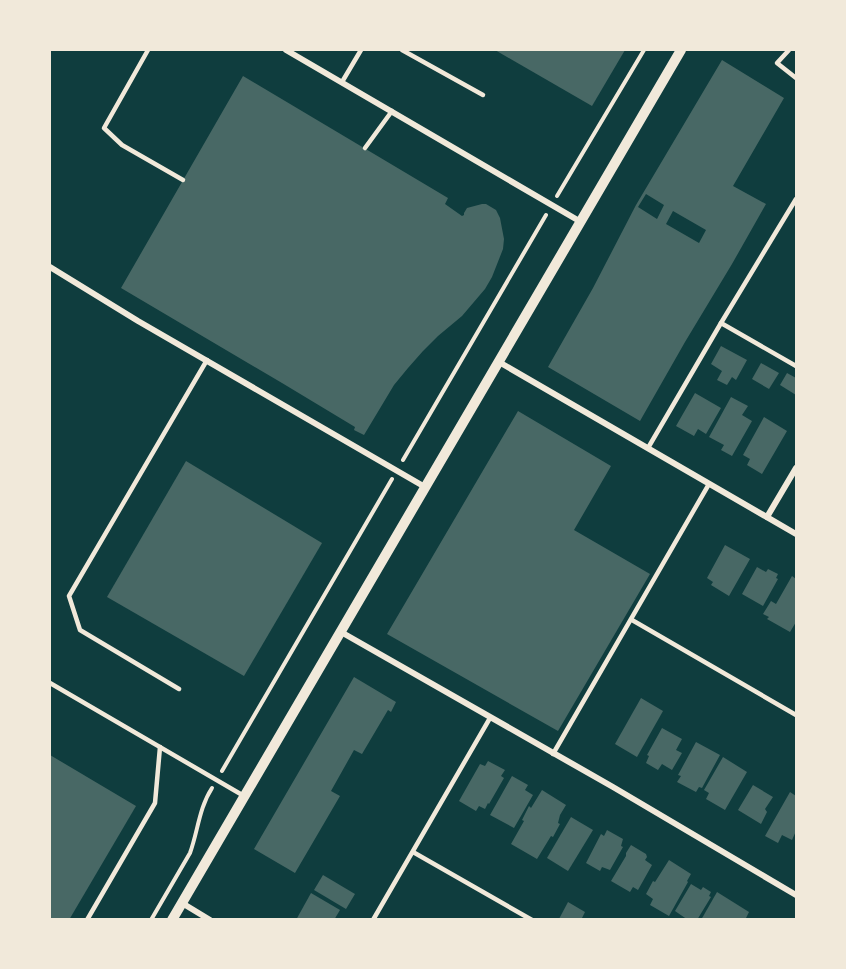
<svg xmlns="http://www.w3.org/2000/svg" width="846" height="969" font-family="Karla,sans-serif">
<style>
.building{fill:#486865;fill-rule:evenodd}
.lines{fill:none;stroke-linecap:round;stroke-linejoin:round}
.path{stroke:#f1e9da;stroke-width:4}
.service{stroke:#f1e9da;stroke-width:4.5}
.minor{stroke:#f1e9da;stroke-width:6}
.tertiary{stroke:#f1e9da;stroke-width:10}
</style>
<rect width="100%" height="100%" fill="#0f3d3e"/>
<g class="building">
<polygon points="495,50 625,50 592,106"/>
<path d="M722,60L784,98L733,186L766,204L732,264L685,342L640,421L548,367L593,288L636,205ZM646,194L664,205L657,219L638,207ZM673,211L706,230L699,243L666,224Z"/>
<polygon points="243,76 448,198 445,204 462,216 464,215 464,213 467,208 482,204 486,204 496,210 500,218 504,239 503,249 492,277 485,289 462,316 438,336 423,351 408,368 394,385 364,435 354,430 355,427 282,383 121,288"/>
<polygon points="721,346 747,360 736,380 732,377 727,385 717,380 722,371 711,364"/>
<polygon points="761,363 779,373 769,389 752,379"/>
<polygon points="787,373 796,378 796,395 780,385"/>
<polygon points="695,393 721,408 706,434 698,429 694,436 676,426"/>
<polygon points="731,397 748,406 742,415 752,421 732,456 721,450 724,445 709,437"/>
<polygon points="518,411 611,466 574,530 650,574 558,731 387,634"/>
<polygon points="764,417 787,431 762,474 747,465 750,459 743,455"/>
<polygon points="186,461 322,543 244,676 107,597"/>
<polygon points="725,545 750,559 729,596 711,585 713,582 707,578"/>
<polygon points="757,567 766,572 768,569 778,574 776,578 778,579 763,606 742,594"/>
<polygon points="792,576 796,579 796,622 790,632 767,619 769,617 763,614 771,601 776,604"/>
<polygon points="354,677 396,702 391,712 388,710 362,754 354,750 331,791 340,796 295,873 254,849"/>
<polygon points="641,698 663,711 637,757 615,744"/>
<polygon points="662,728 682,739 676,750 682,753 672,770 662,764 658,770 646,763 649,756 647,755"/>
<polygon points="696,742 720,755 702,788 699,787 696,792 677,782 681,776 678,775"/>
<polygon points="50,755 136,806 69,920 50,920"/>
<polygon points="723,757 747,772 725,810 706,799 709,793 704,790"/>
<polygon points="488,761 505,770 501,776 504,778 489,804 488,803 485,809 479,806 476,811 459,801 480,764 485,766"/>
<polygon points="512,776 528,785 525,790 533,795 514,828 490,815"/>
<polygon points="753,785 773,797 765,809 767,812 761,824 738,810"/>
<polygon points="542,790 566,805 560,815 558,823 560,824 553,837 551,836 537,859 511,844 524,821 522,820 529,806 531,808"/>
<polygon points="790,792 796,796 796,831 792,840 782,835 778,843 765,836"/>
<polygon points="571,817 593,830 568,871 547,858"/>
<polygon points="607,830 623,839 621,846 623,847 610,870 602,867 600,871 586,863 601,834 604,836"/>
<polygon points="631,845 646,854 647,857 645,860 652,865 638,890 633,887 630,892 611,881 626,856 626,853"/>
<polygon points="669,860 691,874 687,881 688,882 669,916 650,905 653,899 646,894 653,881 655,882"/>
<polygon points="323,875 355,894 346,909 314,890"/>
<polygon points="691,884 701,890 703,887 711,892 709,896 711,897 697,920 688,920 675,911"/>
<polygon points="717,892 749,912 745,920 701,920"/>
<polygon points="311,893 340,910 334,920 296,920"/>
<polygon points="568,902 585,912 581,920 559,919"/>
</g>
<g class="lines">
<g class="path">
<polyline points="557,196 644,50"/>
<polyline points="403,460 546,215"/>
<polyline points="222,771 392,479"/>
<path d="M151,920L190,853C198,831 199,808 212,788"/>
</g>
<g class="service">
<polyline points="148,50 104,128 122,145 183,180"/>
<polyline points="402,50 483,95"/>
<polyline points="789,50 777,63 796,78"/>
<polyline points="342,82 361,50"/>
<polyline points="365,148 392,111"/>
<polyline points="721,323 796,199"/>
<polyline points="648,448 721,323 796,366"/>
<polyline points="632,620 796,715"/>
<polyline points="50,683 244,796"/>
<polyline points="179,689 80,630 69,596 207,360"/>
<polyline points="553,754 709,484"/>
<polyline points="413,852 532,920"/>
<polyline points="87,920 155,803 160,747"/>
<polyline points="373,920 490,718"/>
</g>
<g class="minor">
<polyline points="286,50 581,222"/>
<polyline points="50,267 138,321 425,487"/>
<polyline points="499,362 796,534"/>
<polyline points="767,517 796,468"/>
<polyline points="341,632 613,787 796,895"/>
<polyline points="182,903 210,920"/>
</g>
<polyline class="tertiary" points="172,920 681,50"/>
</g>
<rect width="846" height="969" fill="none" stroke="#f1e9da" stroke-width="102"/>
</svg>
